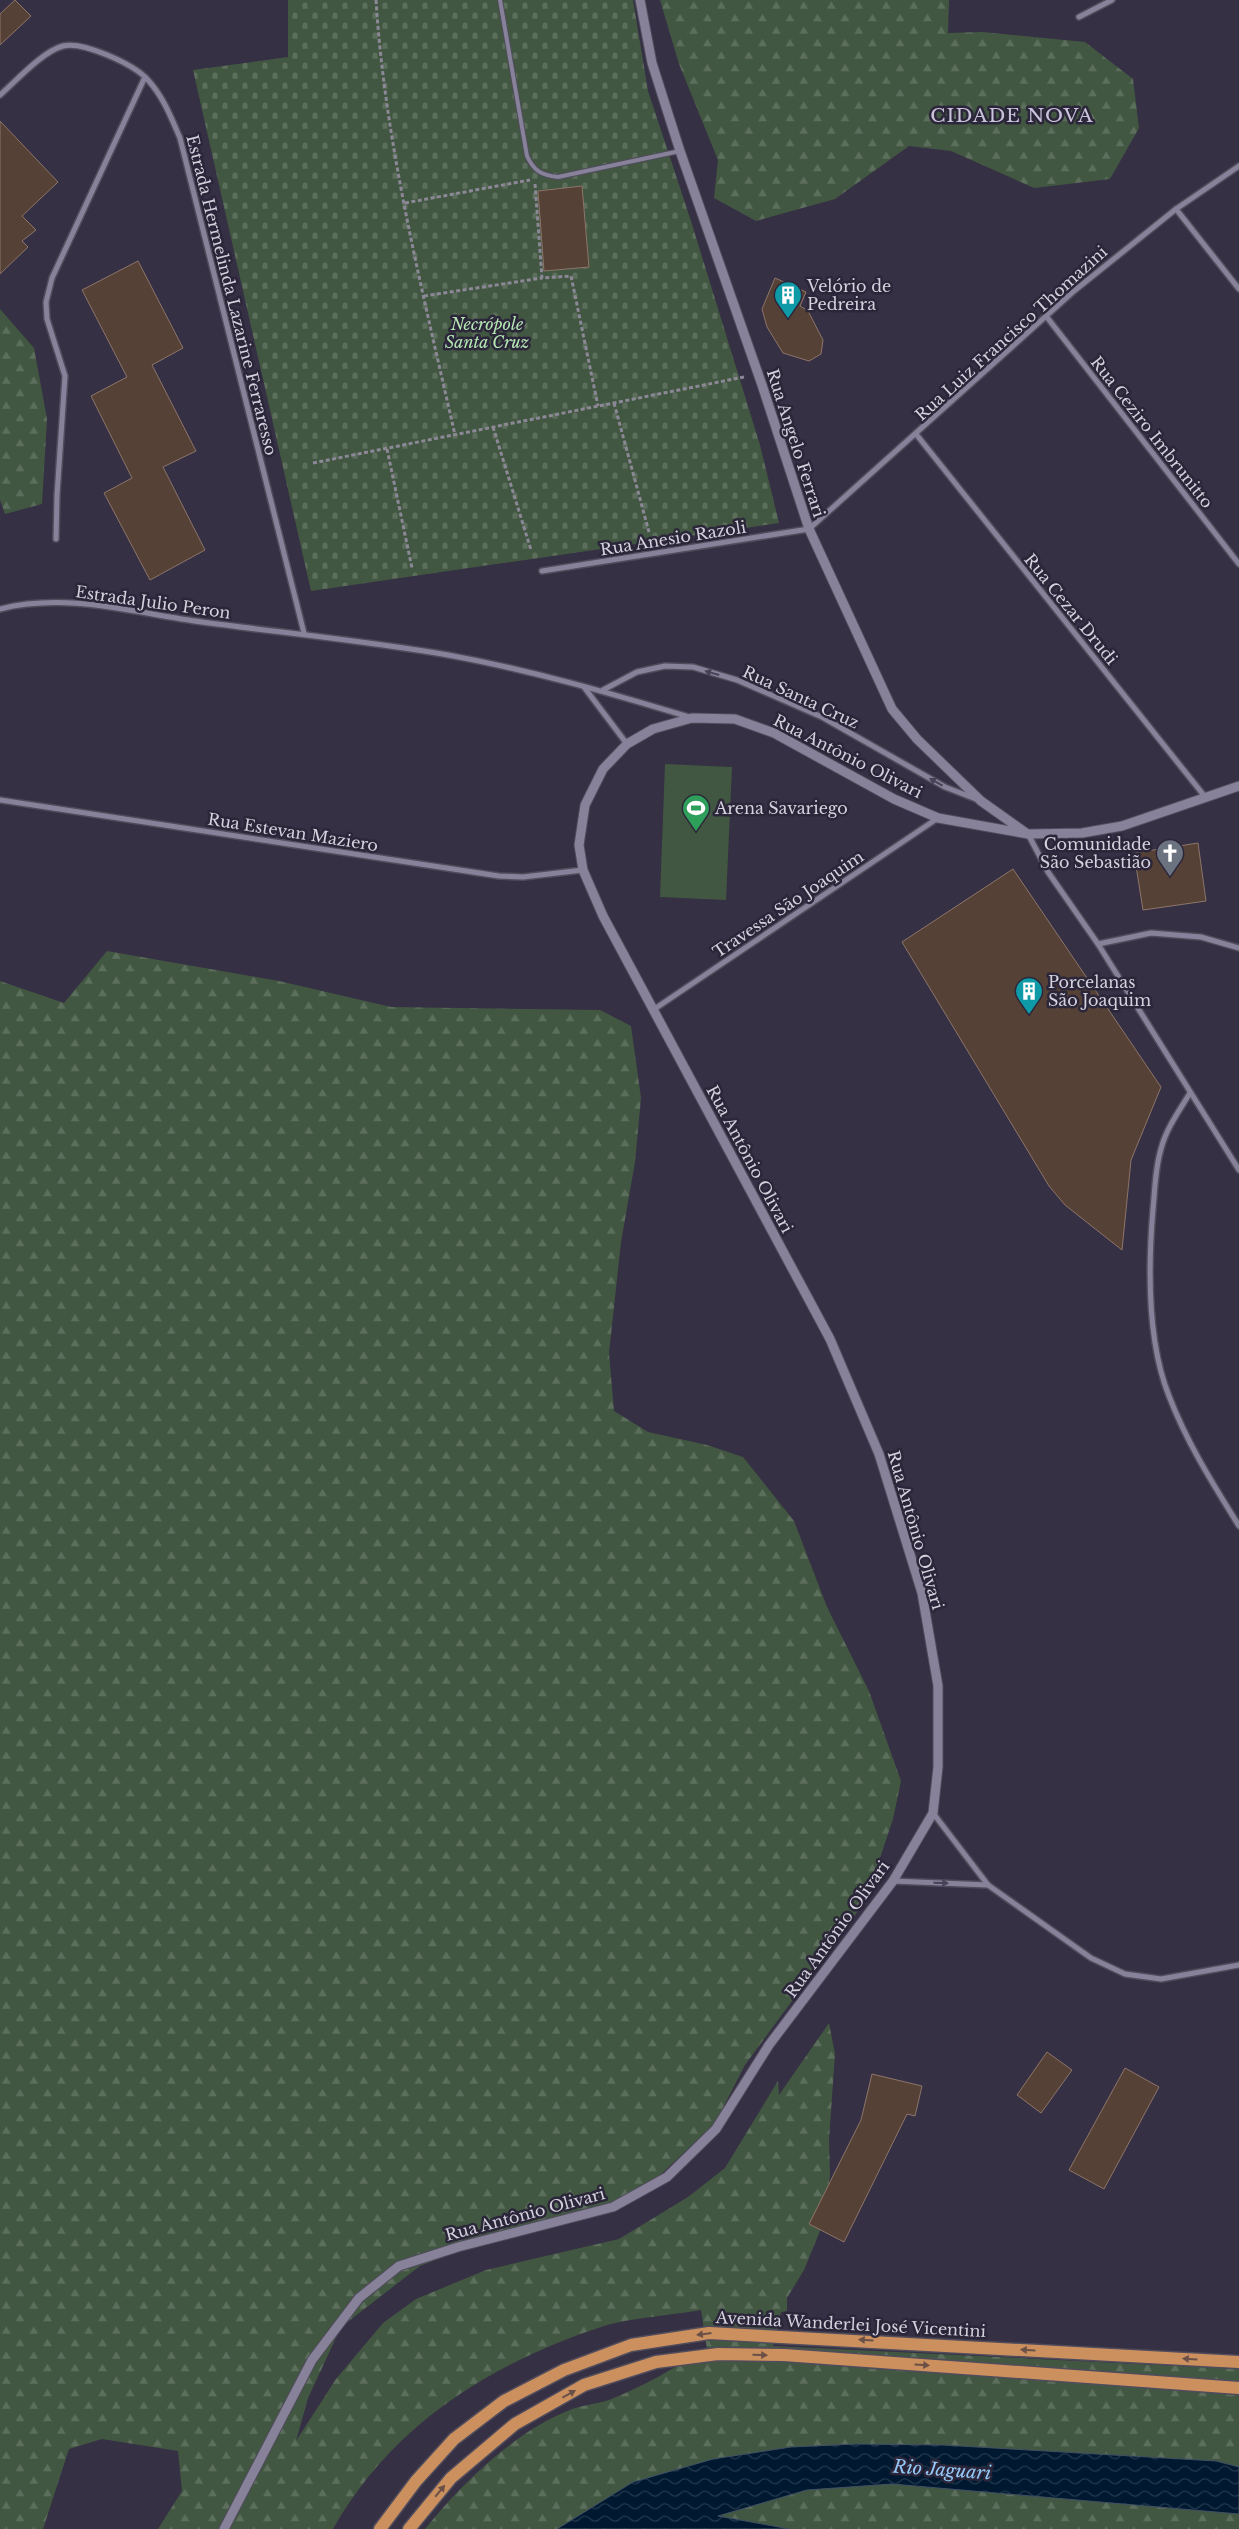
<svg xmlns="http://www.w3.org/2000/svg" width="1239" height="2529" font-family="'Libre Baskerville',serif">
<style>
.forest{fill:url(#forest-firs)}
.cemetery{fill:url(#cemetery-stones)}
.pitch{fill:#425741}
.water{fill:url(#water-waves);stroke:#405064}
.building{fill:#564137;stroke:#8d756a}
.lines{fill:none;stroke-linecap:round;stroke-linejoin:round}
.service-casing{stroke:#504c5c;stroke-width:6}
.minor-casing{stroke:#504c5c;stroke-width:8}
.tertiary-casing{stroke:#504c5c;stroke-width:11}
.primary-casing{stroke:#504c5c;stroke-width:15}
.path{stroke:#8c8897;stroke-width:3;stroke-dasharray:4 2.5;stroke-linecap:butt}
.service{stroke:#878299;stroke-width:4}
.minor{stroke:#878299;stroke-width:5}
.tertiary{stroke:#878299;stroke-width:9}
.primary{stroke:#cb905e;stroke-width:12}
.oneway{fill:#474256}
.oneway2{fill:#6b5048}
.labels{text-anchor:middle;stroke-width:5;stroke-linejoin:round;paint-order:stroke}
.poi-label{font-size:16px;fill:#d4d1dd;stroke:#2b2639;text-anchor:start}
.street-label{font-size:16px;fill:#d4d1dd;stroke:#2b2639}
.park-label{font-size:16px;font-style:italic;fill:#b5e7b3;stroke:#2b2639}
.water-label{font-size:18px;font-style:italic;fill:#95c9f9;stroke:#2b2639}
.quarter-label{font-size:19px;letter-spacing:1px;fill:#c9c3db;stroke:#2b2639}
</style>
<defs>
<pattern id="forest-firs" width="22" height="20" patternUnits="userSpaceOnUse" patternTransform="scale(1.25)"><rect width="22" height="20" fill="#425741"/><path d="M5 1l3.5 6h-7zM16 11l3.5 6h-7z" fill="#5c6e5c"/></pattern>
<pattern id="cemetery-stones" width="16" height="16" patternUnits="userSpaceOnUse" patternTransform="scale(1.25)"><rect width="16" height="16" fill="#425741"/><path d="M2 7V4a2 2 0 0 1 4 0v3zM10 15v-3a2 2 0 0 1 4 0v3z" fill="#5c6e5c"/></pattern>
<pattern id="water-waves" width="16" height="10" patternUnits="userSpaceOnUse" patternTransform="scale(1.25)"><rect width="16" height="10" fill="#001930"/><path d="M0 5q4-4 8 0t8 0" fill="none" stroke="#24394e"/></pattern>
</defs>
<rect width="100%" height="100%" fill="#353043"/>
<g class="forest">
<polygon points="660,0 949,0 948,33 982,32 1085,42 1133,79 1139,128 1110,179 1034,188 951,151 909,146 835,199 756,221 714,198 718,160 679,64"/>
<polygon points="0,309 34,348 47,419 42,504 5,514 0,500"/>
<path d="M107,951L279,981L391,1007L600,1010L631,1026L641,1098L635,1162L621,1242L609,1353L614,1411L648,1432L707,1445L743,1457L794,1521L827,1607L869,1691L901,1781L893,1819L866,1900L745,2065L715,2123L637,2197L506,2233L420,2266L341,2327L308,2398L296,2441L336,2379L383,2323L416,2299L486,2270L619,2239L688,2197L725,2168L778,2081L779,2095L829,2023L835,2054L829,2140L830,2175L822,2226L804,2270L787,2298V2311L781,2312L773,2346L1239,2369V2529H721L722,2513L575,2529H425C462,2483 515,2431 572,2409C583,2405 597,2404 609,2400C643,2387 675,2367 707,2349L701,2310C673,2315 630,2318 604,2326C491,2363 392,2424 333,2529H158L182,2491L178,2451L102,2439L69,2449L43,2529H0V981L64,1003Z"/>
</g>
<polygon class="cemetery" points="288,0 633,0 648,91 691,221 760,445 779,523 311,591 193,70 288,57"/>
<polygon class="pitch" points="665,764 732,767 726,900 660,897"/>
<polygon class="water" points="856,2444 943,2445 1216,2461 1239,2467 1239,2514 892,2484 807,2490 718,2516 790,2529 557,2529 633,2482 713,2459 791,2447"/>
<g class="building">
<polygon points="15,0 31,16 0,45 0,14"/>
<polygon points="0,121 58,182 22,216 36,230 22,241 28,247 0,274"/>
<polygon points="582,186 589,267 544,271 538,191"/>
<polygon points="138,261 183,348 152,365 196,451 163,467 205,550 150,580 104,493 132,478 91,396 127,377 82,290"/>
<polygon points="775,278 806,292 800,306 808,311 823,340 821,354 809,361 783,353 767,327 762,309"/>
<polygon points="1198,843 1206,901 1143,910 1134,853"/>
<polygon points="1013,869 1161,1087 1131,1160 1122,1250 1065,1205 1049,1186 902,942"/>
<polygon points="1047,2052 1072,2070 1041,2113 1017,2095"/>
<polygon points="1125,2068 1159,2087 1104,2189 1069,2170"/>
<polygon points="872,2074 922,2086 915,2116 907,2114 844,2242 809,2224 861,2120"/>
</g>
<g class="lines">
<g class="service-casing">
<path id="service" d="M500,0L527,156C534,171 541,175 558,177L680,151"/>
</g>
<g class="minor-casing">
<g id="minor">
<polyline points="1079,17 1112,0"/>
<path d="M0,95C16,81 43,51 63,46C83,41 133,64 147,79C163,96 171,117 180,138L304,633"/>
<polyline points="1176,209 1239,289"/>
<polyline points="1046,316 1239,564"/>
<polyline points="916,434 1206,798"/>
<polyline points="56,539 57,495 65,376 47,319 46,302 52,278 145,77"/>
<polyline points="542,571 809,529 1074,291 1176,209 1239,166"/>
<path d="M0,609C68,592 134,613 202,622C284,633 366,641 448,655C530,670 610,693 689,717"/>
<polyline points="584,687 627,744"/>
<polyline points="603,690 637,672 665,666 693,667 737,680 822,717 945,787 976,799"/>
<polyline points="0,800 499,876 523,877 583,870"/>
<polyline points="1028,834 1048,872 1098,944 1239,1170"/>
<polyline points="1098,944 1151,933 1201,937 1239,948"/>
<polyline points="653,1010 938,818"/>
<path d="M1190,1093C1179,1111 1166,1129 1161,1149C1155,1169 1155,1189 1153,1209C1148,1268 1147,1341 1169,1396C1187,1443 1213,1484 1239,1526"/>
<polyline points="933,1813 988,1885 1091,1958 1125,1974 1161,1979 1239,1965"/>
<polyline points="893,1881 988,1885"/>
</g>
</g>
<g class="tertiary-casing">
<g id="tertiary">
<polyline points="640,0 652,63 680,151 762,385 809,529 892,709 917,739 981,801 1026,833"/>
<polyline points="224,2529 312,2360 359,2298 399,2266 458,2247 613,2207 667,2177 716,2129 769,2045 893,1881 933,1813 938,1767 938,1686 922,1593 879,1454 830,1339 603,916 583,870 579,845 585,805 603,769 627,744 653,729 692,718 735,719 774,733 894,799 938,818 1028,834 1082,833 1122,826 1239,786"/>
</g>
</g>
<g class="primary-casing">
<g id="primary">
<polyline points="380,2529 416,2481 454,2439 504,2401 564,2370 631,2345 709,2333 1239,2362"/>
<polyline points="409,2529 451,2478 515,2424 584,2385 656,2362 718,2354 784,2355 1239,2388"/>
</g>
</g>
<g class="path">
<path d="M376,0C385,145 423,293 455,435"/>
<polyline points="535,184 542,278 571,276 598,406"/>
<polyline points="405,203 530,180"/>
<polyline points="424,296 542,278"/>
<polyline points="614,403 649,532"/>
<polyline points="493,427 531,550"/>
<polyline points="387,449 412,568"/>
<polyline points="313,463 744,377"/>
</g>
<use href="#service" class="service"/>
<use href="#minor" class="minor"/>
<use href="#tertiary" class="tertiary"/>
<use href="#primary" class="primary"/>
</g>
<defs><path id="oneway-solid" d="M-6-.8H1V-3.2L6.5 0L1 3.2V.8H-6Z" transform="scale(1.25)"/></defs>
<g class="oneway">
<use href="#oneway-solid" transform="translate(712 673) rotate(-164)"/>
<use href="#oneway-solid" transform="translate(936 782) rotate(-151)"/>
<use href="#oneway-solid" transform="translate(941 1883) rotate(2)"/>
</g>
<g class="oneway2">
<use href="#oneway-solid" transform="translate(704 2334) rotate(173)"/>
<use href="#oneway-solid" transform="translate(866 2340) rotate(-177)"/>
<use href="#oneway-solid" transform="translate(1028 2350) rotate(-177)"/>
<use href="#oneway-solid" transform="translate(760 2355) rotate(1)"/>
<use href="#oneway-solid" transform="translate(1190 2359) rotate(-177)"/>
<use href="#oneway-solid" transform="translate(922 2365) rotate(4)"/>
<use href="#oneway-solid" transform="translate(569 2394) rotate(-29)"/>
<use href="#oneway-solid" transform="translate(440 2491) rotate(-50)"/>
</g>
<defs>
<g id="building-pin" transform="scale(1.4375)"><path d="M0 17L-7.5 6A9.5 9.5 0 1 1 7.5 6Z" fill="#0f9aa8" stroke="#2b2639"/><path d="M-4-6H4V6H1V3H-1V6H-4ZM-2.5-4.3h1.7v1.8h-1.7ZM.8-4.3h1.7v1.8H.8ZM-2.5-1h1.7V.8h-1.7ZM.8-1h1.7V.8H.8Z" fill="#fff"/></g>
<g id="stadium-pin" transform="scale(1.4375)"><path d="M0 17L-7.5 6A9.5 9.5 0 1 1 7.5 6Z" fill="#2e9e5b" stroke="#2b2639"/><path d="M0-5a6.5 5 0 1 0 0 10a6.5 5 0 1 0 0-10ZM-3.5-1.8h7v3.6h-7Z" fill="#fff"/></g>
<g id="church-pin" transform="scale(1.4375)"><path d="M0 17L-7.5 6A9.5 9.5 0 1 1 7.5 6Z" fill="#6b7280" stroke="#2b2639"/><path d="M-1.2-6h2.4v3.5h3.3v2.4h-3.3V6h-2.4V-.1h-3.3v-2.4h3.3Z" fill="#fff"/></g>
</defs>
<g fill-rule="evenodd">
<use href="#building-pin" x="788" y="295"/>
<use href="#stadium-pin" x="696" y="808"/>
<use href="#church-pin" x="1170" y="853"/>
<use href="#building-pin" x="1029" y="991"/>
</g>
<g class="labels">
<g class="poi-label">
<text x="807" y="292">Velório de<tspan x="807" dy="18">Pedreira</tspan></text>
<text x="715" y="814">Arena Savariego</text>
<text x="1151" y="850" text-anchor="end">Comunidade<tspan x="1151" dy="18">São Sebastião</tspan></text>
<text x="1048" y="988">Porcelanas<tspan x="1048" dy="18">São Joaquim</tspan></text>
</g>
<g class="street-label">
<text transform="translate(232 295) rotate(76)" y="6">Estrada Hermelinda Lazarine Ferraresso</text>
<text transform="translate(1011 333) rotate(-42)" y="6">Rua Luiz Francisco Thomazini</text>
<text transform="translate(1152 432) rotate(52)" y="6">Rua Ceziro Imbrunitto</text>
<text transform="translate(796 443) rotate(72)" y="6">Rua Angelo Ferrari</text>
<text transform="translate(673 538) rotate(-9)" y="6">Rua Anesio Razoli</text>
<text transform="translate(153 602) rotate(8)" y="6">Estrada Julio Peron</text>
<text transform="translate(1071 609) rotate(51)" y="6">Rua Cezar Drudi</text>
<text transform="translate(801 697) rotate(25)" y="6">Rua Santa Cruz</text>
<text transform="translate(848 756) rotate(27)" y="6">Rua Antônio Olivari</text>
<text transform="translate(293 832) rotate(9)" y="6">Rua Estevan Maziero</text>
<text transform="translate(788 904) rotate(-34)" y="6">Travessa São Joaquim</text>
<text transform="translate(750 1159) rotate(62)" y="6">Rua Antônio Olivari</text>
<text transform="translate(916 1530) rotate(74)" y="6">Rua Antônio Olivari</text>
<text transform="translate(837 1929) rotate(-54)" y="6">Rua Antônio Olivari</text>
<text transform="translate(525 2214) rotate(-15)" y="6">Rua Antônio Olivari</text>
<text transform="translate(851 2324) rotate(3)" y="6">Avenida Wanderlei José Vicentini</text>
</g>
<g class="park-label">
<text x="487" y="330">Necrópole<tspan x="487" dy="18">Santa Cruz</tspan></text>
</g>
<g class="water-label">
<text transform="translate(942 2470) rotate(4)" y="6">Rio Jaguari</text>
</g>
<g class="quarter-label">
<text x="1012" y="122">CIDADE NOVA</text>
</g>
</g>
</svg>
